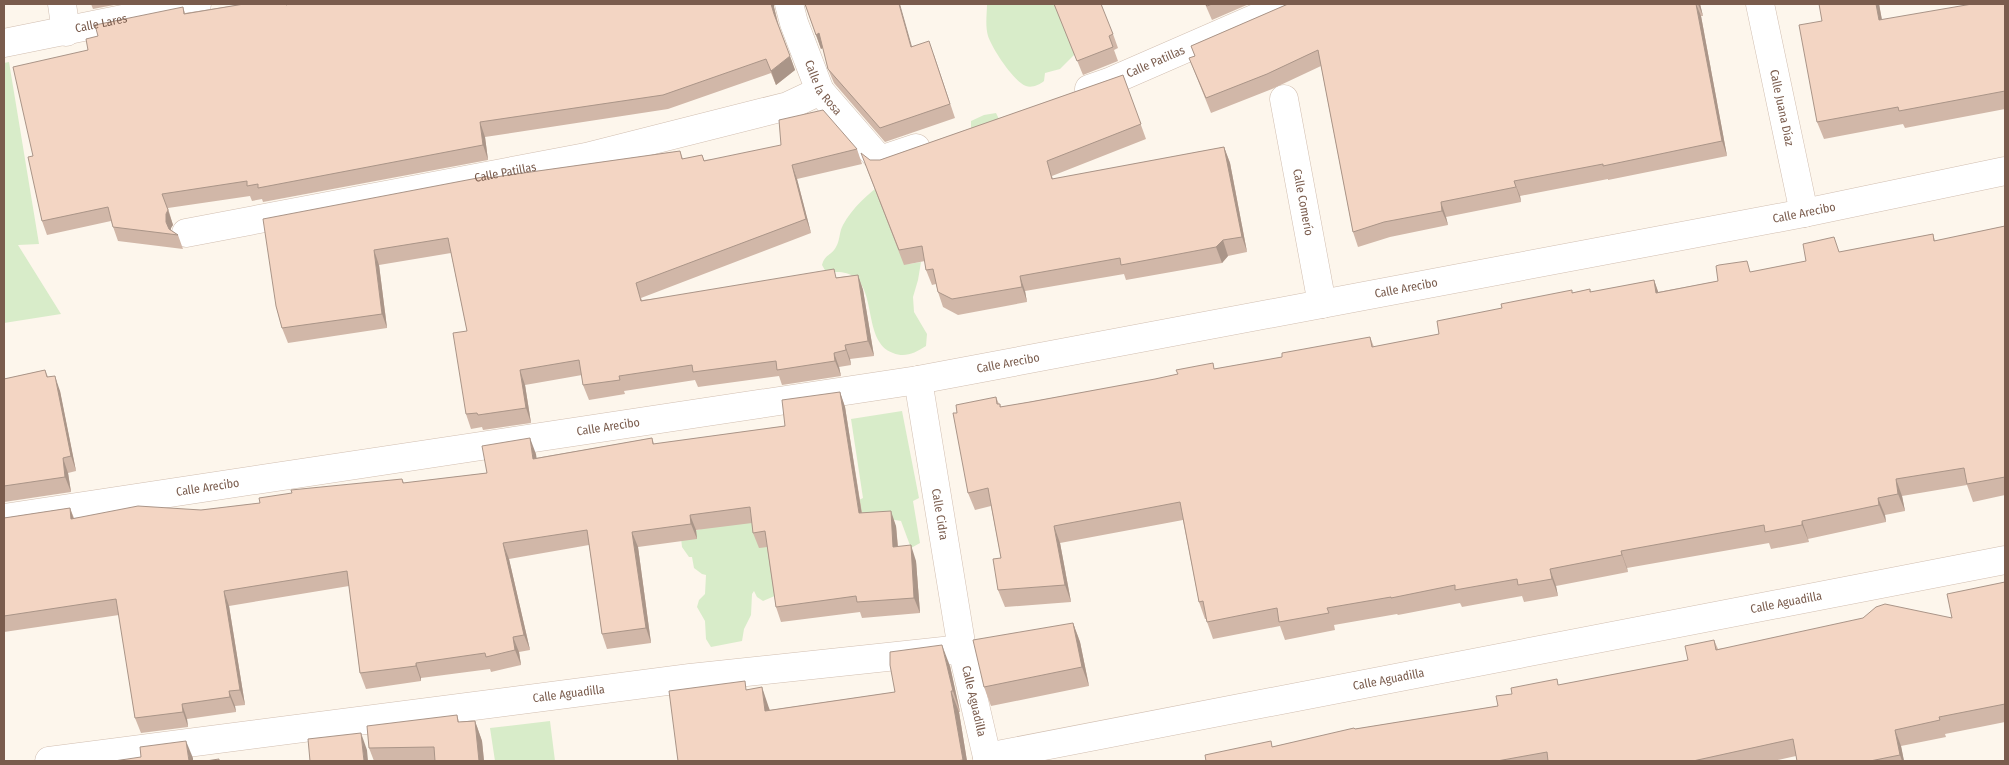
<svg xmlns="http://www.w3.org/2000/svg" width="2009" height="765" font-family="'Fira Sans Condensed',sans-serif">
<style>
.green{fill:#d8ecc9}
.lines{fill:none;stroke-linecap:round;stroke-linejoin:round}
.minor-casing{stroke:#d1beb0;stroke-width:29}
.minor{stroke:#fff;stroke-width:28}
.wall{fill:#d1b7a8}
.shaded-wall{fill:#aa9588}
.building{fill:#f3d5c3;stroke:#aa9588}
.labels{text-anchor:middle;stroke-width:4;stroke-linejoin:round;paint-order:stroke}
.street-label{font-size:12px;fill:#7a5c4d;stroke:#fffaf3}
</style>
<rect width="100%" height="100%" fill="#fdf6ec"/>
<g class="green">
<path d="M987,4H1104L1071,17L1082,47L1060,69L1045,73L1044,81C1039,85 1032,88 1026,86C1013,81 992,48 988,36C985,25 987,14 987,4Z"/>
<polygon points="9,62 39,244 18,245 61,314 4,323 4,63"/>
<path d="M996,113L1002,125L909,264L921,262L918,280L913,297L914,312L927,334L926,346C915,353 905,358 893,353C863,342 877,291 853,276C846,271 835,272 826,272L822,265C825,254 831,256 836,247C840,241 839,232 843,225C852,208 869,193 884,182L971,135V121L984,115Z"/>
<polygon points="902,411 919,498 913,501 920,543 911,548 901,521 889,519 824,532 845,507 863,498 851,419"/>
<polygon points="749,516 771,546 777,595 763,601 757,597 754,591 752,594 751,615 744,629 742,641 711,647 706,639 705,621 697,607 699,600 705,594 706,575 702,574 694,568 692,557 689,557 682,547 681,538 690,532"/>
<polygon points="550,721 555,761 495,761 490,728"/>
</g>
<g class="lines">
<g class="minor-casing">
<g id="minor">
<polyline points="62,4 66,32"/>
<path id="s1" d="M789,4L794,23L820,91L880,160L916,148"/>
<path id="s2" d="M1760,4L1804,213"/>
<path id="s3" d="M4,43L197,4"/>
<path id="s4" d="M1089,89L1109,82L1288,4"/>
<path id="s5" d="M1284,99L1322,304"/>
<path id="s6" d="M186,233L586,157L788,106L820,91"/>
<path id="s7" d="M918,380L962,649L988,761"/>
<path id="s8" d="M4,518L918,380L1804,213L2005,171"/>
<path id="s9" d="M987,757L2005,560"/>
<path id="s10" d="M49,761L690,678L962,649"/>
</g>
</g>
<use href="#minor" class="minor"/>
</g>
<g class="wall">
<polygon points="91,4 119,4 93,9"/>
<polygon points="243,4 774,4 774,7 779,26 795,70 776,85 771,73 668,109 485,137 488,160 263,202 262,199 252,201 250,196 168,208 173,225 171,228 171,230 178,235 183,249 118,241 111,221 47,235 42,221 33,156 88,50 98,36 183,7 185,13 244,4"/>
<polygon points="805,4 934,55 955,118 885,142 834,83 828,69 823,48 821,49"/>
<polygon points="1054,4 1113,34 1118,48 1114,50 1118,61 1083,75"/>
<polygon points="1205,4 1249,4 1212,20"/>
<polygon points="1288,4 1700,4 1703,16 1701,16 1727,156 1608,180 1608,179 1520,196 1521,202 1446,217 1448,225 1390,237 1358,247 1353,232 1321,66 1272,89 1211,113 1189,58 1195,56 1191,46"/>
<polygon points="1879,4 1882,20 2005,4 2005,109 1905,128 1903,124 1824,139 1817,122 1822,21"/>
<polygon points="1123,75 1146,139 1052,176 1053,179 1224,147 1230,163 1247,252 1228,256 1222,263 1126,280 1124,274 1025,291 1027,302 958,315 943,307 938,292 936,284 932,285 926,270 925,261 904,265 867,169 870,160 880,160"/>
<polygon points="857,149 862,164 797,179 811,233 641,298 642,300 858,275 863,290 874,356 850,359 851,365 839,367 841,376 782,385 779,376 698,387 695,380 624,391 625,394 589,400 583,385 582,375 525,385 531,423 483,430 482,427 471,429 466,414 467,331 451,253 379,265 387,328 288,343 282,328 276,306 488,176 488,178 680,151 683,159 702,155 704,160"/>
<polygon points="2005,226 2005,495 1973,502 1967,485 1902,496 1905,511 1885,515 1886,522 1808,539 1809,542 1771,549 1769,543 1627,568 1628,572 1556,586 1558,596 1524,602 1522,596 1462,607 1460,603 1398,615 1397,614 1334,625 1335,630 1285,640 1280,626 1213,639 1206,619 1205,619 1199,602 1183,520 1060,543 1071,602 1005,607 998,590 1001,558 991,506 975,510 968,493 957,413 996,397 999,404 1000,404 1001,407 1282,357 1370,337 1374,347 1439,334 1502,308 1590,289 1591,292 1654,280 1658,292 1718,281 1751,272 1806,261 1840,252 1933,234 1935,241"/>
<polygon points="45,370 48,377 60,391 76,471 68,473 71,492 4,502 4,379"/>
<polygon points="840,392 845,407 862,513 896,526 898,546 916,561 920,613 862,618 860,612 781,622 776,607 767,547 759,548 753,533 752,523 696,530 697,539 638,547 651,643 607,649 602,634 589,545 509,559 530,650 519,652 521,665 491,672 490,669 421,678 421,681 366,689 360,673 349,586 229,606 245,705 235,706 236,712 187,719 188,727 141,733 135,718 119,615 4,632 4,518 70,508 74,518 201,510 260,503 402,479 404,483 487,473 536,454 536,458 652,438 654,444 785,426"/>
<polygon points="2005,582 2005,722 1945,734 1946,737 1901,746 1904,761 1797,761 1796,756 1773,761 1206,761 1355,729 1498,706 1559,685 1688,660 1714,640 1718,649 1952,618"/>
<polygon points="1073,623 1080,642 1089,686 991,706 984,687"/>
<polygon points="950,666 960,712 959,712 967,761 678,761 748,689 769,708 770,710 895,692"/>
<polygon points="457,715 459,722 475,721 482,741 484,761 374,761 369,748"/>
</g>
<g class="shaded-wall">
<polygon points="771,4 774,4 774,7 779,29"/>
<polygon points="899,4 900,4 916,61 911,47"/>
<polygon points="1696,4 1701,16 1727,156 1722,141"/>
<polygon points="1698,4 1700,4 1703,16"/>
<polygon points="1876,4 1879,4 1885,37 1879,20"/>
<polygon points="819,33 824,47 821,49 816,35"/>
<polygon points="790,56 795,70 776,85 771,71"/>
<polygon points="480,122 485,137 488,160 483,145"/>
<polygon points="1224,147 1230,163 1247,252 1242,237"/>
<polygon points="792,165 797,179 811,233 806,219"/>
<polygon points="1514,181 1520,196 1521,202"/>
<polygon points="1441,202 1446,217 1448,225 1442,211"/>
<polygon points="168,210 173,225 171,228 171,234 166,222 166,214"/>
<polygon points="1223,240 1228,256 1222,263 1216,247"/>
<polygon points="374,250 379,265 387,328 382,314"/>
<polygon points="858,275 863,290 874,356 868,341"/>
<polygon points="1020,276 1025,291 1027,302 1022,287"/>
<polygon points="1654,280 1660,297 1656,293"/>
<polygon points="845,345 850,359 851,365 846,350"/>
<polygon points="834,353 839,367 841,376 835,361"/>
<polygon points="520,370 525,385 531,423 526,408"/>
<polygon points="55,376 60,391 76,471 71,456"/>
<polygon points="840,392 845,407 864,528 859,513"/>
<polygon points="530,438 536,454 539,474 533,459"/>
<polygon points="63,458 68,473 71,492 65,477"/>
<polygon points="1896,479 1902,496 1905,511 1898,494"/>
<polygon points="1878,498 1885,515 1886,522 1879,505"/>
<polygon points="70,508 75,523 71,519"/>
<polygon points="891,511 896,526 899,562 893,547"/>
<polygon points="690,515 696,530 697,539 691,524"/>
<polygon points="1802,521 1809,542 1802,525"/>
<polygon points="1054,526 1060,543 1071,602 1065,585"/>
<polygon points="632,532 638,547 651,643 646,628"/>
<polygon points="503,543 509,559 530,650 524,635"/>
<polygon points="911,545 916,561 920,613 914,598"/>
<polygon points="1621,551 1627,568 1628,572 1622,555"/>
<polygon points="1550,569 1556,586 1558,596 1552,579"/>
<polygon points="224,591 229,606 245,705 240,690"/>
<polygon points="1073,623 1080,642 1089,686 1082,667"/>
<polygon points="513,637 519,652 521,665 515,650"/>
<polygon points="942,645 950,666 960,712 953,691"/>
<polygon points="416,663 421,678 421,681 416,666"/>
<polygon points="762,687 769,708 773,731 765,711"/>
<polygon points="229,691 235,706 236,712 230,697"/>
<polygon points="951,691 959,712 967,761 963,761 963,760"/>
<polygon points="182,704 187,719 188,727 183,712"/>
<polygon points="475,721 482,741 484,761 479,761"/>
<polygon points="1895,730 1901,746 1904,761 1902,761 1900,755"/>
<polygon points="361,733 367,750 368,761 364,761"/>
<polygon points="186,741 193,758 193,761 189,761"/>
</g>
<g class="building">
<polygon points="243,4 286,4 286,5 289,4 771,4 774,14 790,56 771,71 766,59 663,95 480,122 483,145 258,188 258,184 247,186 247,181 162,194 168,210 166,214 166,222 169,229 178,235 113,227 108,207 42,221 28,157 33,156 13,67 88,50 86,39 98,36 95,25 183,7 184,14 244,4"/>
<polygon points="805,4 899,4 911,47 929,41 950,104 880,128 828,69 819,33 816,35"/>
<polygon points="1054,4 1101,4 1113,34 1109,36 1113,47 1077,61"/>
<polygon points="1205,4 1212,4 1207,6"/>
<polygon points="1288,4 1696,4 1722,141 1603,166 1603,164 1514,181 1516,187 1441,202 1442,211 1384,222 1353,232 1318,50 1267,74 1206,98 1189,58 1195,56 1191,46"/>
<polygon points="1819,4 1876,4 1879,20 1972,4 2005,4 2005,91 1899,111 1898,107 1817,122 1799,25 1822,21"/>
<polygon points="1123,75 1141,124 1047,161 1052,179 1224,147 1242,237 1223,240 1216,247 1121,265 1120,258 1020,276 1022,287 952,299 938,292 933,269 926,270 922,246 899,250 861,153 870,160 880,160"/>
<polygon points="823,110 857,149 792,165 806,219 636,283 641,301 834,269 836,278 858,275 868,341 845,345 846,350 834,353 835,361 777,370 776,361 693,372 692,365 619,376 620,380 583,385 579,360 520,370 526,408 478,415 477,413 466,414 453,333 467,331 448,238 374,250 382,314 282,328 276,306 263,219 488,176 488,178 680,151 682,159 702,155 704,161 781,145 779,120"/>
<polygon points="2005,226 2005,477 1967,484 1964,468 1896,479 1898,494 1878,498 1879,505 1802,521 1802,525 1765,532 1764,525 1621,551 1622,555 1550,569 1552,579 1518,585 1517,579 1455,590 1455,585 1391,598 1391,597 1327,608 1329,613 1279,622 1277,608 1207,622 1203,601 1199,602 1180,502 1054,526 1065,585 998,590 993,559 1001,558 988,488 968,493 953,413 957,413 956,405 996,397 997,404 1000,404 1000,407 1030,402 1155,379 1178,374 1176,370 1213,363 1214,369 1282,357 1282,353 1370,337 1372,347 1439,334 1437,321 1502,308 1501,304 1572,290 1572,293 1590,289 1590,292 1654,280 1656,293 1718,281 1716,266 1719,265 1747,261 1750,272 1806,261 1803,244 1834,237 1839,252 1933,234 1934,241"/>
<polygon points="45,370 47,377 55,376 71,456 63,458 65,477 4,486 4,379"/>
<polygon points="840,392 859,513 891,511 893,547 911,545 914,598 857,602 856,596 776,607 765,531 753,533 750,507 690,515 691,524 632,532 646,628 602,634 587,530 503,543 524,635 513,637 515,650 486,657 485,653 416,663 416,666 360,673 347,571 224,591 240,690 229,691 230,697 182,704 183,712 135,718 116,599 4,616 4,518 70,508 71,519 138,506 201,510 260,503 259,498 292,493 291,490 402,479 403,483 487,473 482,446 530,438 533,459 652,438 653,444 785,426 782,400"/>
<polygon points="2005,582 2005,704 1939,717 1940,720 1895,730 1900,755 1870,761 1797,761 1793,739 1693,761 1548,761 1547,752 1497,761 1206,761 1205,755 1271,741 1272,747 1354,728 1355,729 1498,706 1496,696 1512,694 1511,688 1557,679 1558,685 1688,660 1685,646 1714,640 1716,650 1863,618 1876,607 1885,604 1952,618 1947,594"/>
<polygon points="1073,623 1082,667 984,687 973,640"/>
<polygon points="942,645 953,691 951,691 963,760 956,761 678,761 669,691 745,681 746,690 762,687 765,711 895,692 890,665 890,652"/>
<polygon points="457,715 458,722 475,721 479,761 435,761 434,747 369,748 367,726"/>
<polygon points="361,733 364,761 310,761 308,739"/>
<polygon points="186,741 189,761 114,761 141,757 140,747"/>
<polygon points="219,759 219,761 206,761"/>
</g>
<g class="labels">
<g class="street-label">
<text dy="4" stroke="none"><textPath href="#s3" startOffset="99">Calle Lares</textPath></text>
<text dy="4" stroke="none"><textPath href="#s4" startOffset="72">Calle Patillas</textPath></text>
<text dy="4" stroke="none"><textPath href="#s1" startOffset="91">Calle la Rosa</textPath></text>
<text dy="4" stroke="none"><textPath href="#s2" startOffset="106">Calle Juana Díaz</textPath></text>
<text dy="4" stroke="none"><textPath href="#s6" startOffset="325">Calle Patillas</textPath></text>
<text dy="4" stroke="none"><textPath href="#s5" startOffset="105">Calle Comerío</textPath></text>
<text dy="4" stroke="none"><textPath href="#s8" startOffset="1826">Calle Arecibo</textPath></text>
<text dy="4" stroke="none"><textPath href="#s8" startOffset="1421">Calle Arecibo</textPath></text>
<text dy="4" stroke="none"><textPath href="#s8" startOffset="1016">Calle Arecibo</textPath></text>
<text dy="4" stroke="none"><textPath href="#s8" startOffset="611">Calle Arecibo</textPath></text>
<text dy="4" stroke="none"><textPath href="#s8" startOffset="206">Calle Arecibo</textPath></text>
<text dy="4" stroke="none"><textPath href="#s7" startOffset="136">Calle Cidra</textPath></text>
<text dy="4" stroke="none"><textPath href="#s9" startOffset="814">Calle Aguadilla</textPath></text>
<text dy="4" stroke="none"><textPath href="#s9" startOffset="409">Calle Aguadilla</textPath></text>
<text dy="4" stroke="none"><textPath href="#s10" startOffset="524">Calle Aguadilla</textPath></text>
<text dy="4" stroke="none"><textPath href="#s7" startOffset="326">Calle Aguadilla</textPath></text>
</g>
</g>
<rect width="2009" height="765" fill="none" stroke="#7a5c4d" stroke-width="10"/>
</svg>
